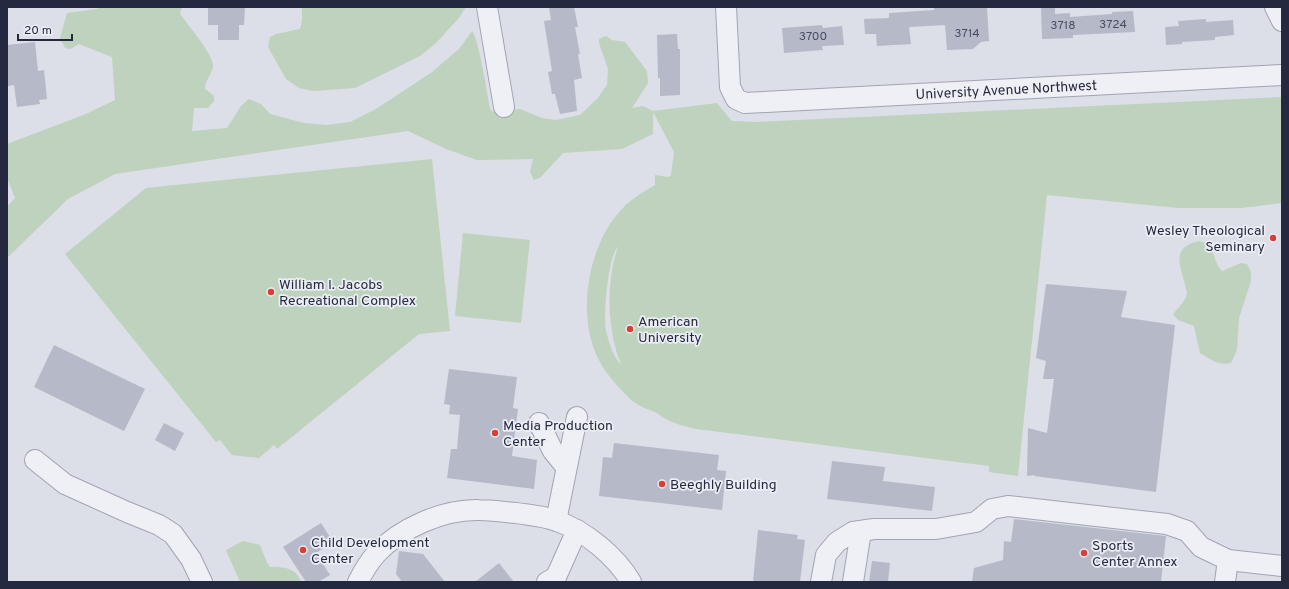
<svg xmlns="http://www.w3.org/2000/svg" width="1289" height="589" font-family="Overpass,sans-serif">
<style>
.green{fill:#bed2bd;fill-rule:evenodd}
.building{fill:#b6b9c8}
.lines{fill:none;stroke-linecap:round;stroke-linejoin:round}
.minor-casing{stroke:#a1a4b2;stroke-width:22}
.minor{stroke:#eff0f6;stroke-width:20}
.poi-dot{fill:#d83f36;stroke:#eceef5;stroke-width:1.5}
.labels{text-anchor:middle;stroke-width:3.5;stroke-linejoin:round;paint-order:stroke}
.number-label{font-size:12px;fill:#494d61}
.street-label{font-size:14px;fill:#25293f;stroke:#eceef5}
.poi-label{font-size:14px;fill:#25293f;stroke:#eceef5;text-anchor:start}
</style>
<rect width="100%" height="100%" fill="#dcdee8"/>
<g class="green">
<path d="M100,7H182L180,14C188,25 212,53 213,65C213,74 204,81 205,89L214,96V101L208,108H194L192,131L227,128L241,106L249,99L261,104L270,114L304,123L327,125L350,122L376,109L432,72L459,49L472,31C478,36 488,97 490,109L493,112L520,109L542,118L556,120L580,115L597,99L607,85L608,69L599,43V39L606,36L612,40L625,42L647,71L648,83L632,108L643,106L653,111L717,103L732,121L756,122L1282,97V203L1241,208H1178L1047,195L1018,476L989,472V466L696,429C685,426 674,424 664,418C662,417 659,414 657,413C647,409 638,406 630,399C620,389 608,376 601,364C575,320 587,246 621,210C630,200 643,192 655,185V175L668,177L671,175L674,152L653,112V134L622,149L563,153L540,178L534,180L530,172L533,159L477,160L446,149L408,131L115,174L68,199L7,258V207L15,198L7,178V144L86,114L115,100L112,57L79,44L70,49L65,48L60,38L67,13L97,9ZM618,246C607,280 607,316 616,350C617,355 620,360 621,365C613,356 609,343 606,331C603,314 608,258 618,246Z"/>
<polygon points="302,7 466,7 458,19 435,44 420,56 355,88 313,91 299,88 286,79 268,47 270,37 276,34 300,29 302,21"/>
<polygon points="432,159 450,331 419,334 277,449 274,445 259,458 232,455 220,440 216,442 65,254 146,188"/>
<polygon points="463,233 530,240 521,323 455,316"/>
<path d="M1199,241L1209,244C1214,253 1215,264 1222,271L1241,263L1247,264L1251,272V281L1239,318L1237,350L1231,363C1219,366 1210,359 1200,353L1194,326L1178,320L1173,314C1178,308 1186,301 1187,293C1187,291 1185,287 1185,284C1179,263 1172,247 1199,241Z"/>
<path d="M243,541L260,545L267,563L270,567C283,567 296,567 301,582H240L226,550Z"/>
</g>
<g class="building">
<polygon points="245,7 244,25 239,25 239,40 218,40 218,25 208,25 208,8"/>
<polygon points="549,7 574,7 578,27 575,27 580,54 578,54 582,78 574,80 577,111 560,114 555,94 552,94 548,72 552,71 544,21 551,20"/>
<polygon points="934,7 987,7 989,41 981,42 973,49 947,50 945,25 909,27 911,44 877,46 876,34 865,34 864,19 889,18 889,13 934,10"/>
<polygon points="1041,7 1055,7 1055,14 1070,13 1070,17 1112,14 1112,12 1133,11 1135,32 1073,35 1073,38 1042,39"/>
<polygon points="1206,19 1206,22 1233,20 1234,35 1215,37 1215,40 1182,42 1182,44 1166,45 1165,27 1179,26 1178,21"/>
<polygon points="822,25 823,28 842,26 844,45 822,46 823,50 784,53 782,28"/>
<polygon points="677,34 678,49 680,49 680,95 660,96 660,78 658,78 657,35"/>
<polygon points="35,42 38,71 44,70 47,99 39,100 40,104 17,107 14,85 8,86 7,45"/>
<polygon points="1046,284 1127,291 1121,317 1175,325 1156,492 1034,476 1035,475 1027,476 1028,428 1047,433 1054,379 1043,379 1046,361 1036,358"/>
<polygon points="54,345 145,389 124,431 34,387"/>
<polygon points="449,369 517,377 513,408 518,409 512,456 537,460 534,489 447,478 451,449 457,449 460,415 449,414 450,405 444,404"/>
<polygon points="164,423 184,433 175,451 155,440"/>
<polygon points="614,443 719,455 717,470 726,471 722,510 599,496 603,457 612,458"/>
<polygon points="832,461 885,467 883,481 935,487 932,511 827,499"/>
<polygon points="1014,519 1166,536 1161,582 972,582 974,568 1003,560 1004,541 1011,542"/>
<polygon points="321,523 333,542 316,553 330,575 318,582 306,582 283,547"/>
<polygon points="758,530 798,535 797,539 805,540 800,582 753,582"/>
<polygon points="399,551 423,554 445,582 402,582 396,574"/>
<polygon points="872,561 890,563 888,582 869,582"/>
<polygon points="499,563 514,582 475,582"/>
</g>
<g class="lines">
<g class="minor-casing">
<g id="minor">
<polyline points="487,7 504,107"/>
<path id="s1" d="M726,7L730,87L736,99L745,103L1282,75"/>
<polyline points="1275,7 1282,21"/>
<polyline points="539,423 553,451 566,467"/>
<polyline points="35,460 65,484 127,512 159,525 173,534 191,559 202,582"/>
<polyline points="556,521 577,417"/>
<path d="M358,582C363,572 368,563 376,554C400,528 444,509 479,510C491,510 504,512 516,513C529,515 544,516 557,521C585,531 616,556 631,582"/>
<polyline points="547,582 556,577 577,530"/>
<polyline points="821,582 826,555 837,542 853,532 874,529 936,529 976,522 992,509 1008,506 1167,524 1187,531 1201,547 1228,560 1282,566"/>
<polyline points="853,582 861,531"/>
<polyline points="1225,582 1228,560"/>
</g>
</g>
<use href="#minor" class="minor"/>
</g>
<g class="poi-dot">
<circle cx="1273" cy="238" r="4"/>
<circle cx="271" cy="292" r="4"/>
<circle cx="630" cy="329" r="4"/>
<circle cx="495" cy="433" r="4"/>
<circle cx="662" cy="484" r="4"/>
<circle cx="303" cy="550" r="4"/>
<circle cx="1084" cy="553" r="4"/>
</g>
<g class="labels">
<g class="number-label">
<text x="1113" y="28">3724</text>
<text x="1063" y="29">3718</text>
<text x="967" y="37">3714</text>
<text x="813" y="40">3700</text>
</g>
<g class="street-label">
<text dy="5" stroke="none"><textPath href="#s1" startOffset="365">University Avenue Northwest</textPath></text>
</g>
<g class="poi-label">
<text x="1265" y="235" text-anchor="end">Wesley Theological<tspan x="1265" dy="16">Seminary</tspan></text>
<text x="279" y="289">William I. Jacobs<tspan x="279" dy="16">Recreational Complex</tspan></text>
<text x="638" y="326">American<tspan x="638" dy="16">University</tspan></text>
<text x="503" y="430">Media Production<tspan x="503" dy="16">Center</tspan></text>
<text x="670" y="489">Beeghly Building</text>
<text x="311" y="547">Child Development<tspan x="311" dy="16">Center</tspan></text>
<text x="1092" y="550">Sports<tspan x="1092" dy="16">Center Annex</tspan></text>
</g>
</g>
<rect width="1289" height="589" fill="none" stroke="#25293f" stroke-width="16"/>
<path d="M18 34v6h54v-6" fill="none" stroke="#25293f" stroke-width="2"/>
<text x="24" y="34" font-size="12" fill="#25293f" stroke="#eceef5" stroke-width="3" paint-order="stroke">20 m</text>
</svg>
